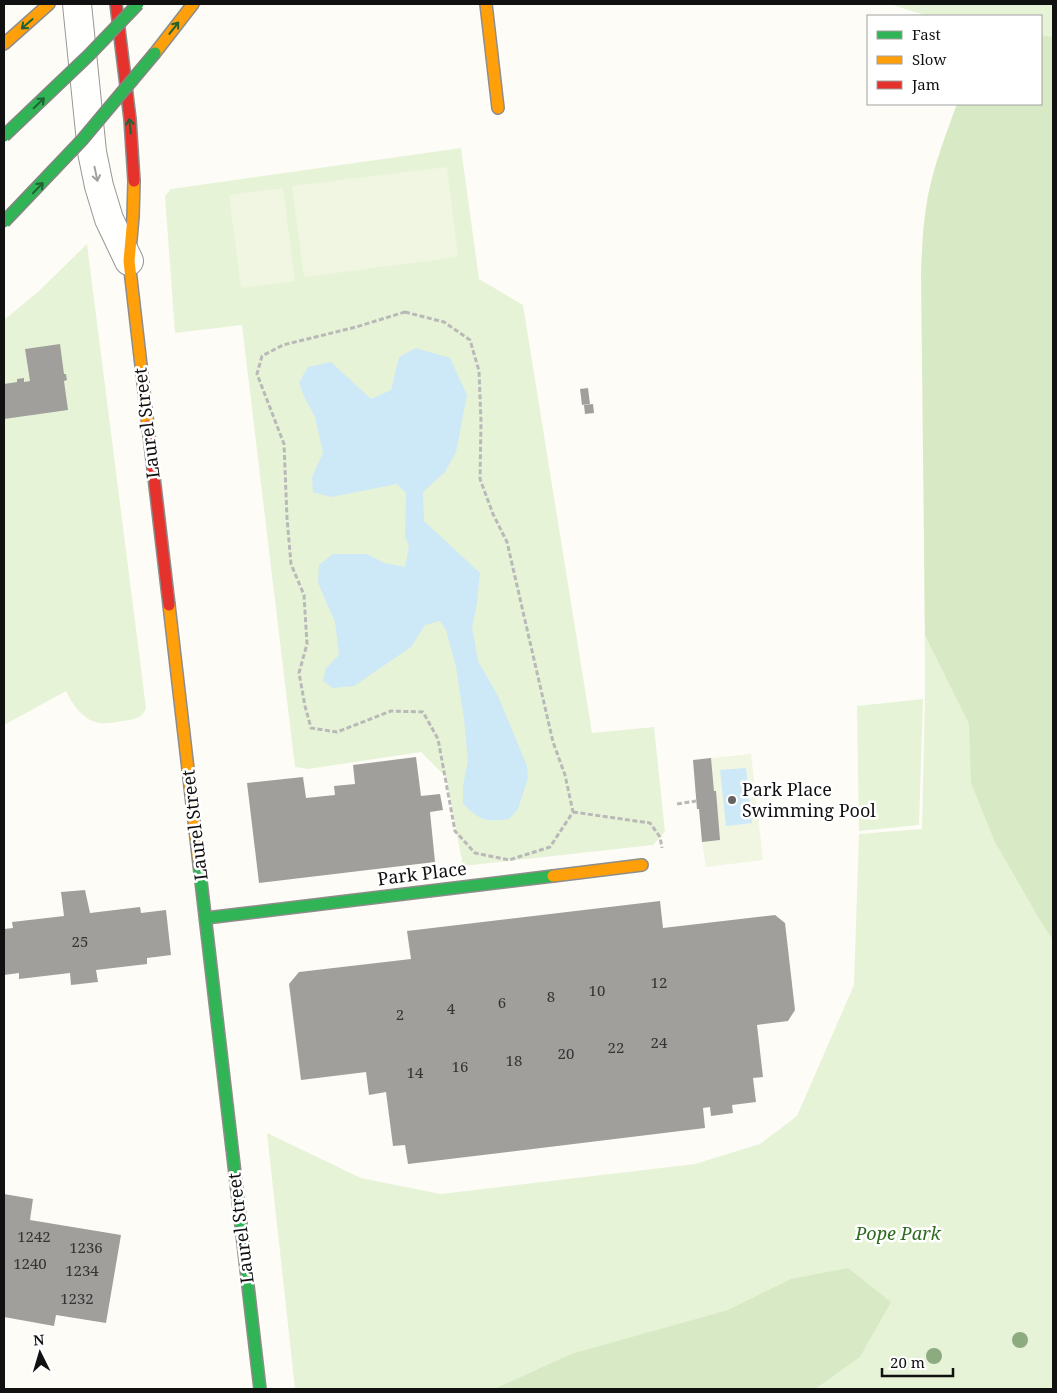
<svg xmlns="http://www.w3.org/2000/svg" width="1057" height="1393" font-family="'Noto Serif',serif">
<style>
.green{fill:#e7f3d7}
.forest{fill:#d8eac5}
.pitch{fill:#f0f6e1}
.water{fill:#cde8f7}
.building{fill:#a19f9c}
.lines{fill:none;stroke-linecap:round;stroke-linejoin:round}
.street-casing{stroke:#979795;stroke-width:30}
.fast-casing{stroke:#8e8d8b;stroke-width:14}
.slow-casing{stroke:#8e8d8b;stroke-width:14}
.jam-casing{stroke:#8e8d8b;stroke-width:14}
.path{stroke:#b9b9b8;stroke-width:3;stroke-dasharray:5 2.5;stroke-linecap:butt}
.street{stroke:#fffffe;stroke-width:28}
.fast{stroke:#30b455;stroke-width:11}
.slow{stroke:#ff9f0a;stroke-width:11}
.jam{stroke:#e5322d;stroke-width:11}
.fast-bridge-casing{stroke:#858482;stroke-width:14;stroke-linecap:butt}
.fast-bridge{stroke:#30b455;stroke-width:11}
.tree{fill:#8cac80}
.oneway{stroke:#206233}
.oneway2{stroke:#a0a09f}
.poi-dot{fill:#646362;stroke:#fff;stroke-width:2}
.labels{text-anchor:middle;stroke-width:5;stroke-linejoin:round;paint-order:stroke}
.number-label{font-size:15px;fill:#353434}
.street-label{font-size:18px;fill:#111;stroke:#fff}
.poi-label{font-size:18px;fill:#111;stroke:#fff;text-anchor:start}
.park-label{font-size:18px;font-style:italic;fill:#2f6b1f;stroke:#fff}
</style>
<rect width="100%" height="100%" fill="#fdfcf7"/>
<g class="green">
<polygon points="890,4 1053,4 1053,1389 295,1389 267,1133 361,1178 441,1194 695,1164 760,1144 797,1116 854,985 859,834 922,829 925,696 923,231 928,195 936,164 957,104 1041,104 1041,16 927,16"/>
<polygon points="461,148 479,279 523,305 592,733 654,727 665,832 653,845 463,866 446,777 421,752 308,769 295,767 242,325 175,333 165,196 171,189"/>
<path d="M87,244L146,708C142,719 134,719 123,721C116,722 107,724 99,723C83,720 73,705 66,691L4,725V320L38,292Z"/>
<polygon points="923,699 919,825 859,831 857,706"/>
</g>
<g class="forest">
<path d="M1041,35L1053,37V940L1041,922L995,842L971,783L969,724L925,635L921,273C922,247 923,222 928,196C934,165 946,134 957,104H1041Z"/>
<polygon points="848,1268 891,1302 860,1357 815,1389 494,1389 571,1354 728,1310 791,1279"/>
</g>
<g class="pitch">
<polygon points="447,167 458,257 304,277 292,186"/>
<polygon points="283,188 295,281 241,288 229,195"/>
<polygon points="751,754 763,860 706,867 702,842 703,759"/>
</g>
<g class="water">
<path d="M416,348L450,358L467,395L456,452L445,472L423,492L424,521L480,573L477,603L472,627L478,661L498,696L527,766L528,778L518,809L509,819C485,822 481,821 463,804V786L468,760L464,719L456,667L446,630L440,621L425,625L411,647L354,686L333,688L323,681L326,668L339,655L335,622L318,583L319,565L333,554H367L384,563L405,567L409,546L405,537L406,493L397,484L331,497L313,492L312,477L323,453L315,417L303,394L299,382L308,367L331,362L371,399L391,390L399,357Z"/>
<polygon points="746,768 752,823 726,826 720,770"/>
</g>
<g class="building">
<polygon points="60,344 64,374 66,374 67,380 64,381 68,410 4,419 4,384 17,382 17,379 24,378 24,382 30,381 25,349"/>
<polygon points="588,388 590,404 582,405 580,389"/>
<polygon points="593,404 594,413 585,414 584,405"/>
<polygon points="416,757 421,796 440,794 443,810 430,812 435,862 259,883 247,783 303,777 306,798 335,795 334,786 355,784 353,765"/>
<polygon points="711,758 714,791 716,791 720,840 702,842 699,809 697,809 693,760"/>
<polygon points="85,890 90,913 140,907 141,913 166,910 171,955 147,958 147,964 96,970 98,982 71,985 70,973 19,979 19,973 4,975 4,929 13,928 12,922 64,916 61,892"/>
<polygon points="660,901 663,928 775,915 785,923 795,1010 788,1021 757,1025 763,1077 753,1078 756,1102 732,1105 733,1113 711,1116 710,1107 703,1108 705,1128 408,1164 405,1145 393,1146 386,1092 369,1095 366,1072 301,1080 289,984 299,972 411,959 407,931"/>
<polygon points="4,1194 33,1199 30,1220 121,1235 106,1323 56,1315 54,1326 4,1317"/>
</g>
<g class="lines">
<g class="street-casing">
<polyline id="street" points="77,4 92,152 99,186 109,219 129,261"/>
</g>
<g class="fast-casing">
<g id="fast">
<polyline points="199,864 260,1389"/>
<polyline points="206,918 553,876"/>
</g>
</g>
<g class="slow-casing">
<g id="slow">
<polyline points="486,4 498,108"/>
<polyline points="4,44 49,4"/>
<polyline points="155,53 193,4"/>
<polyline points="134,181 133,217 129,261 148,426"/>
<polyline points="169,605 199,864"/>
<polyline points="553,876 642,865"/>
</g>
</g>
<g class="jam-casing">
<g id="jam">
<polyline points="116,4 130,119 134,181"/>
<polyline points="148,426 169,605"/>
</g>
</g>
<g class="path">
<polygon points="405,312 444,322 470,340 479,371 481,422 480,479 493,514 507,542 553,742 565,775 573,812 550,847 509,860 475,853 455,831 438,739 423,712 391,711 337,732 311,728 305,706 299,673 307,644 304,595 291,564 287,518 284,444 257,374 262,356 283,345 356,327"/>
<polyline points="677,804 696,801"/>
<polyline points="573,812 650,823 660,837 662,848"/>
</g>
<use href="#street" class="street"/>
<use href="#fast" class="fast"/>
<use href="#slow" class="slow"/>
<use href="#jam" class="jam"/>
<g class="fast-bridge-casing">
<g id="fast-bridge">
<polyline points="4,136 89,55 138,4"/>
<polyline points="4,222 82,140 155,53"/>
</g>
</g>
<use href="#fast-bridge" class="fast-bridge"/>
</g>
<g class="tree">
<circle cx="1020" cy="1340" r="8"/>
<circle cx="934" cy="1356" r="8"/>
</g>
<defs><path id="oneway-shaft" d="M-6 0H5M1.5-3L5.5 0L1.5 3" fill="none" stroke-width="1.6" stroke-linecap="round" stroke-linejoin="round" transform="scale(1.25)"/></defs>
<g class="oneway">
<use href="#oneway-shaft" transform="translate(27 24) rotate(139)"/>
<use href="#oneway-shaft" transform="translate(174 28) rotate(-52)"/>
<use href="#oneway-shaft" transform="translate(39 103) rotate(-44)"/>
<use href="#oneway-shaft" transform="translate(130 126) rotate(-96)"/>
<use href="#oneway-shaft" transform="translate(38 188) rotate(-46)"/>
</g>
<use class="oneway2" href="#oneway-shaft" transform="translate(96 174) rotate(78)"/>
<circle class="poi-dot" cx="732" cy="800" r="5"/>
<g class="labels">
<g class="number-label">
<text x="80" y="947">25</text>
<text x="659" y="988">12</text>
<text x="597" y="996">10</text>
<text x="551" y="1002">8</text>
<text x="502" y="1008">6</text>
<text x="451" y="1014">4</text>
<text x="400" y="1020">2</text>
<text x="659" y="1048">24</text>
<text x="616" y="1053">22</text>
<text x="566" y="1059">20</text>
<text x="514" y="1066">18</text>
<text x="460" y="1072">16</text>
<text x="415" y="1078">14</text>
<text x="34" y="1242">1242</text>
<text x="86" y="1253">1236</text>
<text x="30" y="1269">1240</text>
<text x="82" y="1276">1234</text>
<text x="77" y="1304">1232</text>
</g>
<g class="street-label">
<text transform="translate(147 423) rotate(-97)" y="6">Laurel Street</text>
<text transform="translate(195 825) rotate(-97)" y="6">Laurel Street</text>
<text transform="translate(422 874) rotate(-7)" y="6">Park Place</text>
<text transform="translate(241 1228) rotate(-97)" y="6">Laurel Street</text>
</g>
<g class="poi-label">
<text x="742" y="796">Park Place<tspan x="742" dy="21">Swimming Pool</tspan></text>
</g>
<g class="park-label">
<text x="898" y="1240">Pope Park</text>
</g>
</g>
<rect width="1057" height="1393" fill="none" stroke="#111111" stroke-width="10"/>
<rect x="867" y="15" width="175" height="90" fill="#ffffff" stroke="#a0a0a0"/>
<rect x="877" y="31" width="25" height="8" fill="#30b455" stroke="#a0a0a0"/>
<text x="912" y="40" font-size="15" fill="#111111">Fast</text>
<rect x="877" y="56" width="25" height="8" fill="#ff9f0a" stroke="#a0a0a0"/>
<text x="912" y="65" font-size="15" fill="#111111">Slow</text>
<rect x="877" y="81" width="25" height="8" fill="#e5322d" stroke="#a0a0a0"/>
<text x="912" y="90" font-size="15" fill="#111111">Jam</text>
<g transform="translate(40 1353) rotate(355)" stroke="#ffffff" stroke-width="4" paint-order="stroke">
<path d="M0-4L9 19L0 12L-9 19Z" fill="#111111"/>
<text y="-8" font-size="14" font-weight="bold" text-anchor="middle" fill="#111111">N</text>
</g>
<path d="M882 1368v8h71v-8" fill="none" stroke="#111111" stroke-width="2.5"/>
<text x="890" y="1368" font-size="15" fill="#111111" stroke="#ffffff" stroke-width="4" paint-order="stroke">20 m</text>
</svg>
